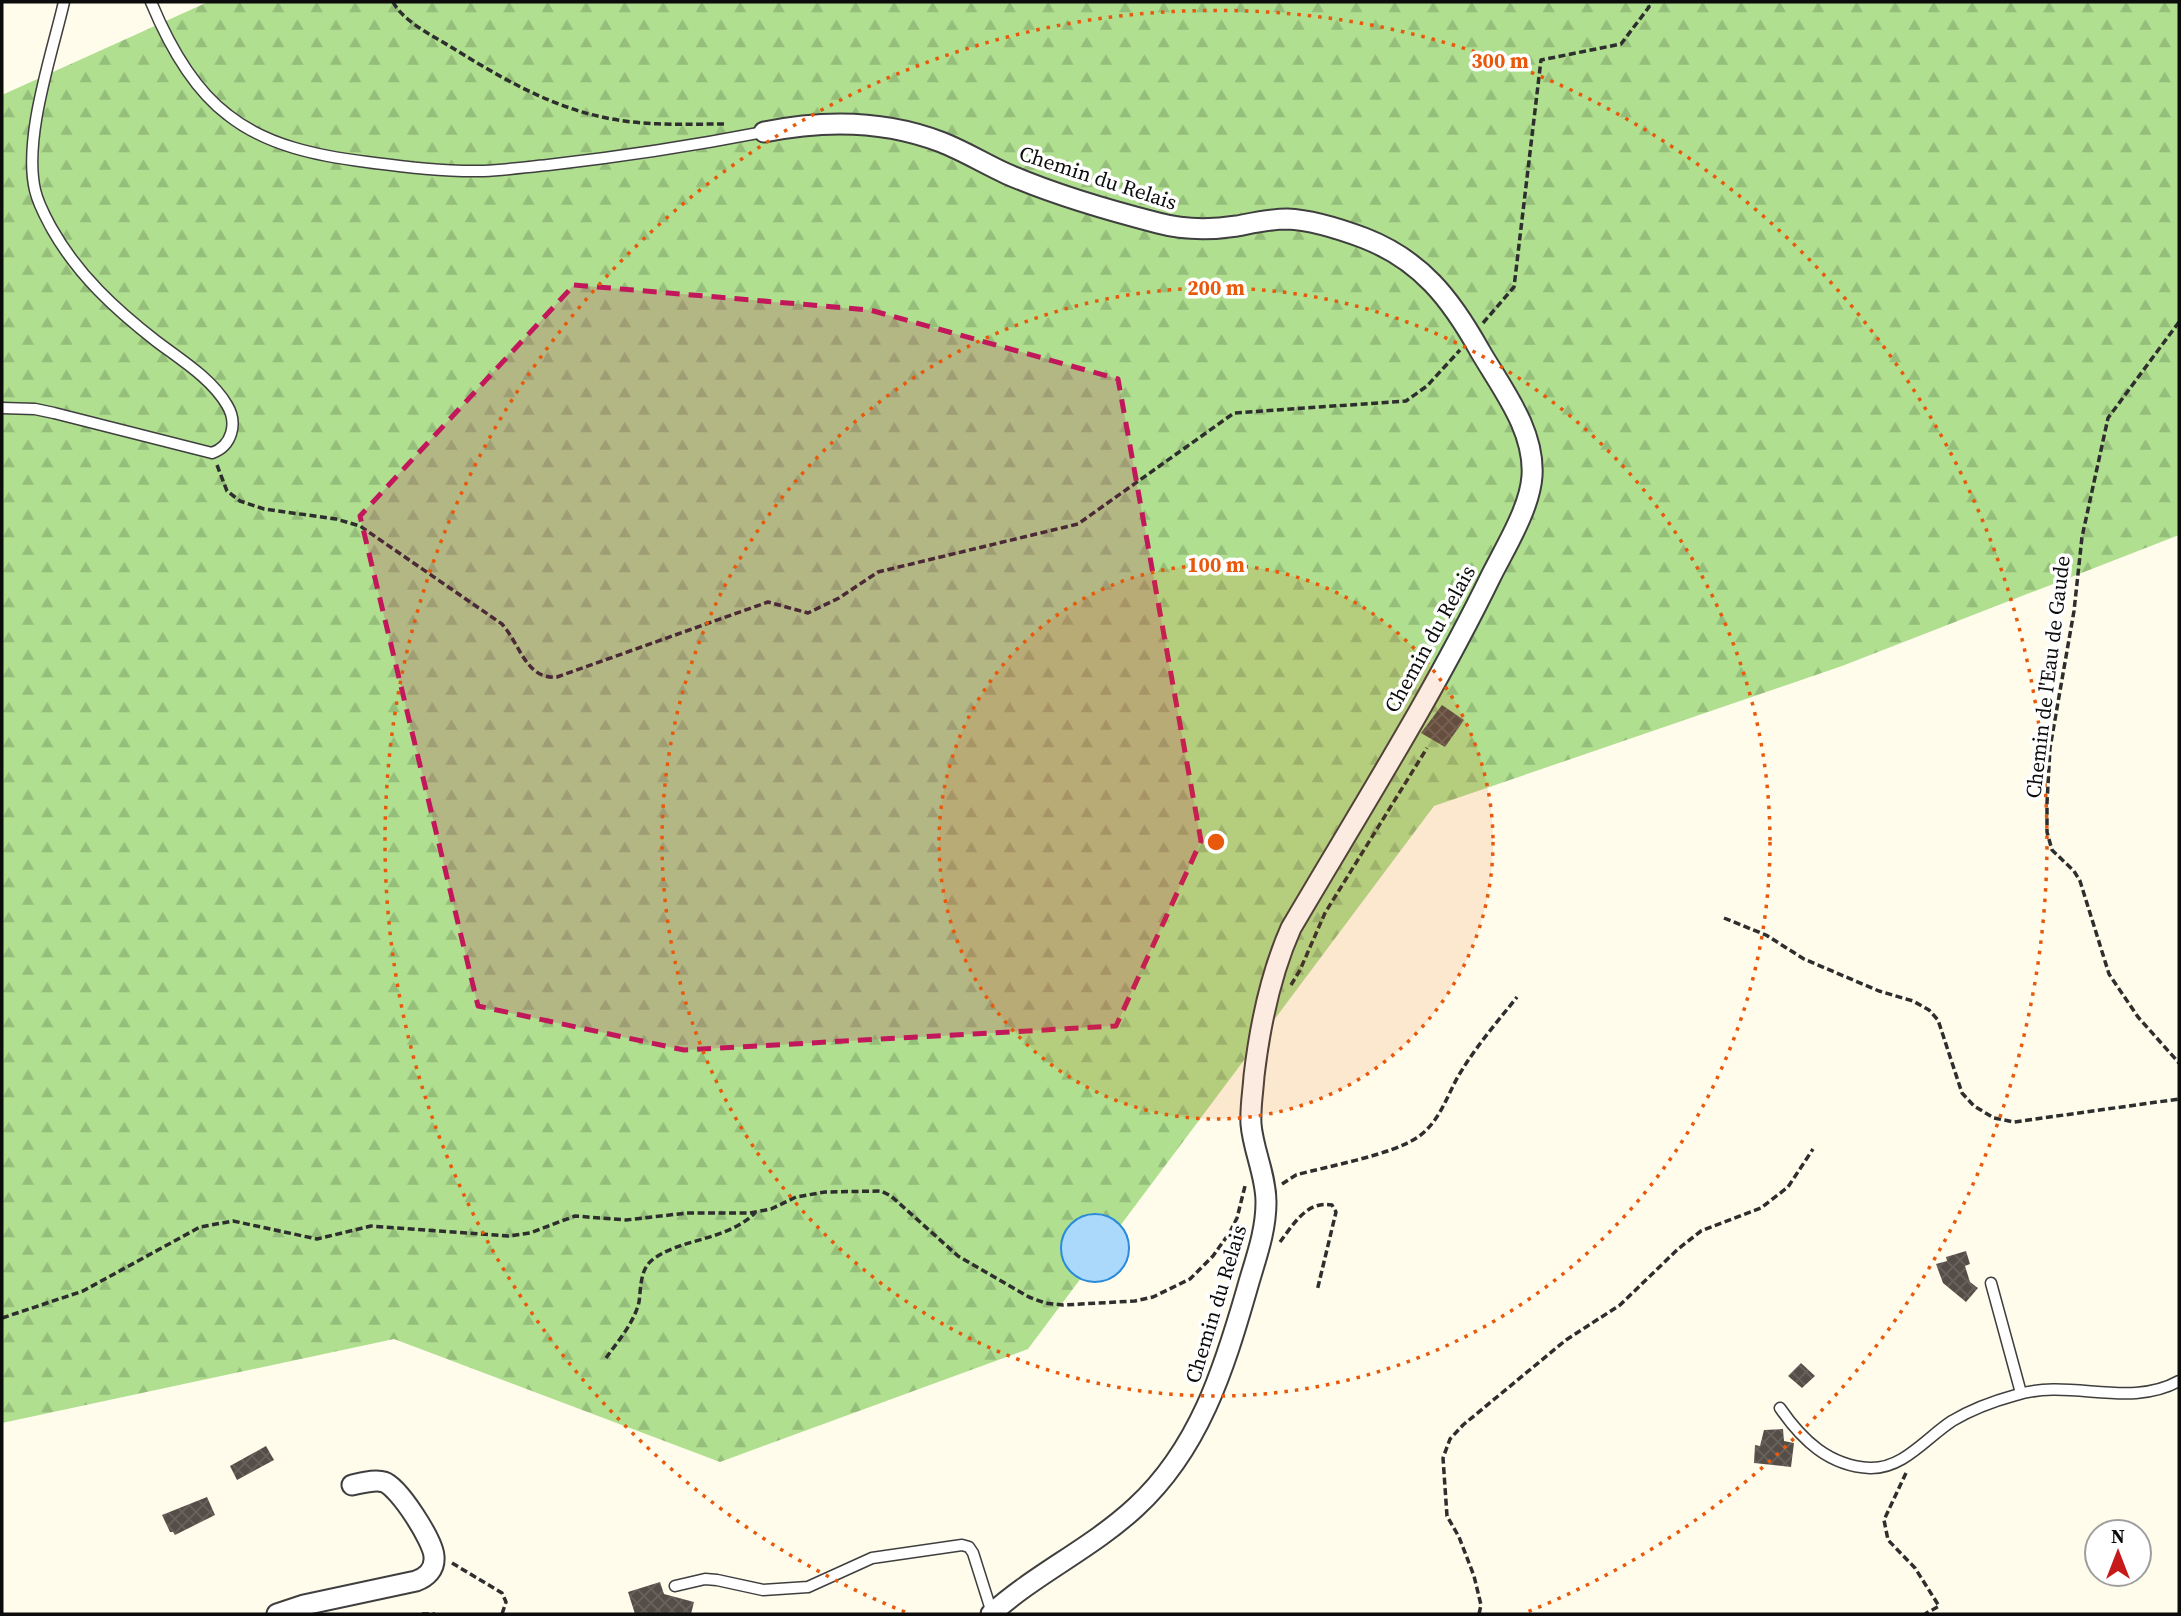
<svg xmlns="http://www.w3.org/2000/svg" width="2181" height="1616" font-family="'Source Serif 4',serif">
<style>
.forest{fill:url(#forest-firs)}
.water{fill:#aad9fb;stroke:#2b8bd9;stroke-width:2}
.building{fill:url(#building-cross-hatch)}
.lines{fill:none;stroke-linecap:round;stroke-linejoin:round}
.lane-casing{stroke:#3f3f3f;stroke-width:13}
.street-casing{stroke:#3f3f3f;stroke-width:23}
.path{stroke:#2e2e2e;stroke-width:3.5;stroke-dasharray:7 3.5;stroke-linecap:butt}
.lane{stroke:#fff;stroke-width:10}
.street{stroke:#fff;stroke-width:19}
.marked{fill:#c2185b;fill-opacity:0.2;stroke:#c2185b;stroke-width:5;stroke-dasharray:14 9;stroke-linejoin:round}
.ring{fill:none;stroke:#e8590c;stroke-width:3.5;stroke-dasharray:3.5 7}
.labels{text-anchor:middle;stroke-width:7;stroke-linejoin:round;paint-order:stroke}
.street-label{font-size:21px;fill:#0c0c0c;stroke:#fff}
.centre{fill:#e8590c;stroke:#fff;stroke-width:3.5}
.ring-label{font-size:21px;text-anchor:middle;font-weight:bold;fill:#e8590c;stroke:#fff;stroke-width:7;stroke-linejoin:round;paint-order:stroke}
</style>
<defs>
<pattern id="forest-firs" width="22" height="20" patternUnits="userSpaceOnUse" patternTransform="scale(1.75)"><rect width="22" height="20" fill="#afdf8f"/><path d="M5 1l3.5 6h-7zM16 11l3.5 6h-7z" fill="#95be7a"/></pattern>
<pattern id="building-cross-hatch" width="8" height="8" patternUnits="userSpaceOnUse" patternTransform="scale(1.75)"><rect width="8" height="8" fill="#554d47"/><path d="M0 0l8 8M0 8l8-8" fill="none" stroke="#68625d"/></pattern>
</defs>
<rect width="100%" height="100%" fill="#fffceb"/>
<polygon class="forest" points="208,2 2179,2 2179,535 1842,666 1434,806 1028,1349 720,1462 394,1339 2,1423 2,95"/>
<circle class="water" cx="1095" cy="1248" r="34"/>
<g class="building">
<polygon points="1442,705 1464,720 1445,747 1421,733"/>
<polygon points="1966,1251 1970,1264 1965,1266 1970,1282 1978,1288 1966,1302 1943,1283 1936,1264 1947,1261 1946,1257"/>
<polygon points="1801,1363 1815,1376 1802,1388 1788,1376"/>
<polygon points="1783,1429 1784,1441 1794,1443 1791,1467 1754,1463 1755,1445 1760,1446 1764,1430"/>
<polygon points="266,1446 274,1460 237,1480 230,1466"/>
<polygon points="207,1497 215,1515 175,1535 173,1532 170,1532 162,1515"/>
<polygon points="660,1582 664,1594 694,1602 691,1614 635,1614 628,1592"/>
</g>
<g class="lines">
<g class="lane-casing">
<g id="lane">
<path d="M151,2C168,43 192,88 228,115C267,146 319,156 367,162C406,167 445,172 484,171C505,170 527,167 548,165C620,157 692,146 764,132"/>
<path d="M2,408L35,409L54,413L212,453C232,446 238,423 227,405C211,378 181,360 156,341C115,309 78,275 52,229C45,216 38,204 35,190C23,138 52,54 64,2"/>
<polyline points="1991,1283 2021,1393"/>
<path d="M1780,1408C1802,1440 1829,1466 1870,1468C1903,1469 1926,1438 1952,1421C1972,1409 1994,1401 2016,1395C2070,1378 2129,1409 2179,1381"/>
<polyline points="675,1586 705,1579 717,1580 763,1590 808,1587 872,1558 962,1545 969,1547 973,1553 992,1613"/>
</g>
</g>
<g class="street-casing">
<g id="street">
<path d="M764,132C823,120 884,120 941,142C964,151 985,164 1007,174C1055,195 1107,210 1158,223C1184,230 1210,230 1237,226C1253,223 1270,219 1287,219C1312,220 1340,229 1364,238C1421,260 1451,299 1480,351C1502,389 1535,430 1532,476C1530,508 1505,548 1491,576C1432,697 1359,812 1291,928C1270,975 1260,1025 1254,1076C1253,1092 1250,1108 1251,1124C1253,1150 1266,1175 1266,1202C1266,1233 1255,1260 1247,1289C1224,1369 1199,1449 1136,1507C1092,1548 1035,1574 991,1614"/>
<path d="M277,1614L304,1605L416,1581C427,1577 435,1569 434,1557C434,1542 399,1487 384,1482C375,1479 362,1483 352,1485"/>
</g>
</g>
<g class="path">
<path d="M393,2C404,22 433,36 451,47C501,78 554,109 612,119C649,126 687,124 724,124"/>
<polyline points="2179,322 2108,418 2082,537 2074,611 2050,748 2047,803 2047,832 2052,850 2074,871 2080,881 2109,974 2138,1017 2179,1063"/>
<polyline points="1483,323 1514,287 1541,60 1621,44 1649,7 1647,2"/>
<path d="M217,465L227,491L240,501L264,509L336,519L360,526L502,624C520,644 526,680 557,677L768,602L808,613L839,598L878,572L1078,524L1234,413L1406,401L1427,386L1460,350"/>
<polyline points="1724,918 1766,935 1804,959 1879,991 1913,1001 1929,1010 1938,1020 1962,1093 1974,1106 1994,1118 2014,1122 2179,1099"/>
<polyline points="1291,985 1300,970 1325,913 1427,748"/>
<path d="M1282,1184L1296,1175C1328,1166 1392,1155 1418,1137C1442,1120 1447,1093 1462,1070C1478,1044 1498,1021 1517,997"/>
<path d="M1280,1242C1293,1225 1307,1200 1332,1205L1336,1212L1317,1291"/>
<polyline points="2,1318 83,1291 200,1227 233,1221 317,1239 371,1226 508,1236 530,1233 575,1216 626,1220 687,1213 750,1213 771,1209 796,1197 825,1192 881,1191 891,1196 958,1256 1029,1297 1045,1303 1063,1305 1135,1301 1153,1297 1190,1279 1213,1256 1230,1232 1237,1218 1245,1186"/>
<path d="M606,1358C618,1341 634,1323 639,1302C641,1288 640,1271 651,1261C678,1238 725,1242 755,1213"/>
<polyline points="1906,1473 1884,1520 1888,1540 1915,1568 1939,1606 1925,1614"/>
<polyline points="452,1563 502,1593 506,1602 502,1614"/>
<polyline points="422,1614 435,1614"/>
<polyline points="1479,1614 1481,1605 1474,1576 1459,1537 1447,1516 1443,1458 1450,1439 1463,1425 1566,1340 1620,1305 1678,1249 1701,1231 1761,1208 1788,1187 1813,1149"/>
</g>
<use href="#lane" class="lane"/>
<use href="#street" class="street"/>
</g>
<path class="marked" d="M574,285L870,310L1118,379L1201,841L1116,1026L684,1050L478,1006L360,516Z"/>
<circle cx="1216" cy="842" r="277" fill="#e8590c" fill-opacity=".12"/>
<g class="ring">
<circle cx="1216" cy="842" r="277"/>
<circle cx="1216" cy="842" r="554"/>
<path d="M905 1612A831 831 0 1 1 1527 1612"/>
</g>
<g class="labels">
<g class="street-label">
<text transform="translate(1098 178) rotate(18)" y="7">Chemin du Relais</text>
<text transform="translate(1430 639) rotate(-61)" y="7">Chemin du Relais</text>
<text transform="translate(2048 677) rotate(-83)" y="7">Chemin de l'Eau de Gaude</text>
<text transform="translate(1216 1304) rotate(-73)" y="7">Chemin du Relais</text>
</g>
</g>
<circle cx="1216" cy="842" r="10" class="centre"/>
<g class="ring-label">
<text x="1500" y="68">300 m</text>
<text x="1216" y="295">200 m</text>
<text x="1216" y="572">100 m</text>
</g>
<rect width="2181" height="1616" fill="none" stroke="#0c0c0c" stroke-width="7"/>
<g transform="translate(2118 1553)"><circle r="33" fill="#ffffff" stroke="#9e9e9e" stroke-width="2"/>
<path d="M0-5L12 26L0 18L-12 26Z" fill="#c71919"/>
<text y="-10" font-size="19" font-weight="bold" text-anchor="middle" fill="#0c0c0c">N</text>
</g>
</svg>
